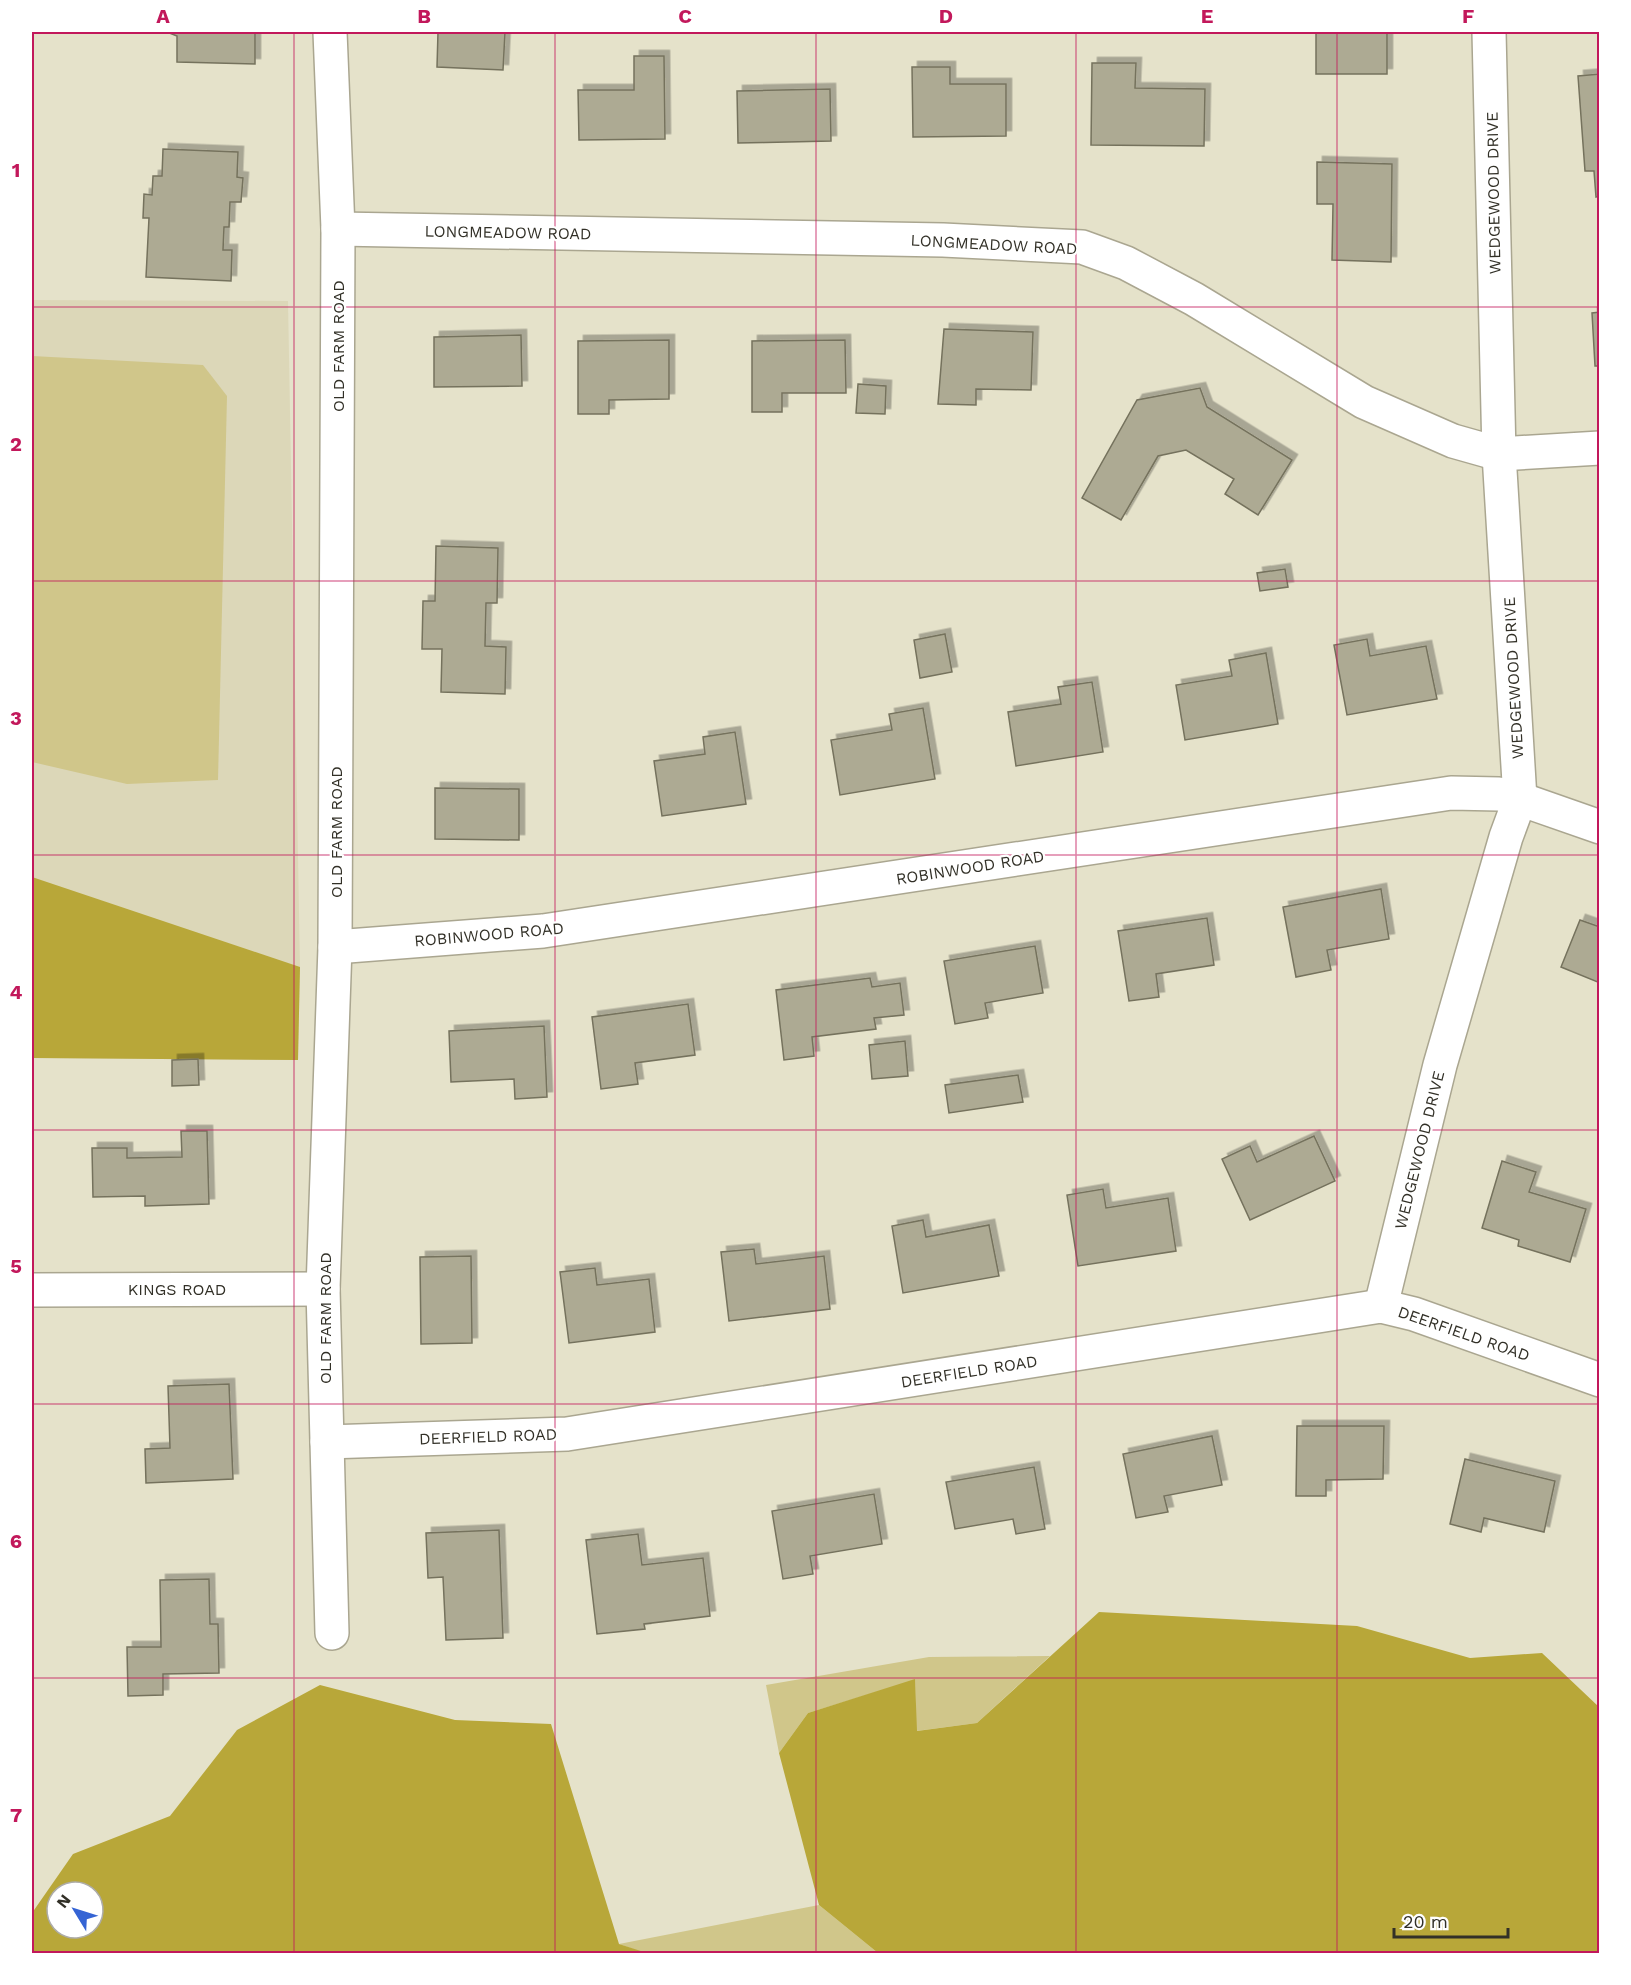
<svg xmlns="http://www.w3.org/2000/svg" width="1631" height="1985" font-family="'Work Sans',sans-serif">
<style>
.built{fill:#dcd7b8}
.green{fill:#d0c68a}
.forest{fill:#b8a739;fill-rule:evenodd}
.building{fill:#adaa93;stroke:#75725d;stroke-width:1.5;filter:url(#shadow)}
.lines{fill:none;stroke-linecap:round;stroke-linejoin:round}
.street-casing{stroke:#aaa690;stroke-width:36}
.street{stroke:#fff;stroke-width:33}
.grid{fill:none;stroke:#c2185b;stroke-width:1.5;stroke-opacity:0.55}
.labels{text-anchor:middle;stroke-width:4.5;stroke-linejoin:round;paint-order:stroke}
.street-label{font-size:16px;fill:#323027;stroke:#fff}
.neatline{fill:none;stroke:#c2185b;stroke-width:2}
.grid-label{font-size:20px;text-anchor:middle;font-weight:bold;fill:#c2185b}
</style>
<defs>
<filter id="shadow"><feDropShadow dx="5.5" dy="-5.5" stdDeviation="0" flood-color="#0004"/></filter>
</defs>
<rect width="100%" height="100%" fill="#e5e2ca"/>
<polygon class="built" points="32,300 288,301 300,967 298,1060 32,1058"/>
<g class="green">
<polygon points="32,356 203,365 227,396 218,780 127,784 32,762"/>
<polygon points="1050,1656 977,1723 916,1731 915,1680 808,1713 779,1753 766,1685 929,1657"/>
<polygon points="819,1905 878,1953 647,1954 619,1944"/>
</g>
<g class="forest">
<polygon points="32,877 300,967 298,1060 32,1058"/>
<polygon points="1099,1612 1357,1626 1470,1658 1542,1653 1599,1707 1599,1953 878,1953 819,1905 779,1753 808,1713 915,1679 917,1731 977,1723"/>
<path d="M320,1685L455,1720L551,1724L619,1944L647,1953H32V1913L73,1854L170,1816L237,1730ZM57,1892H93V1928H57Z"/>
</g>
<g class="building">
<polygon points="167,32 255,32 255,64 177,62 177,36"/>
<polygon points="438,32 505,32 503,70 437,67"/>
<rect x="1316" y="32" width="71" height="42"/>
<polygon points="634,56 664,56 665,139 579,140 578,90 634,90"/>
<polygon points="1092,63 1136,63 1135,88 1205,89 1204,146 1091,145"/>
<polygon points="912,67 950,67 950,84 1006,84 1006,136 913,137"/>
<polygon points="1600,74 1600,196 1596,197 1594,171 1585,171 1578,76"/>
<polygon points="830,89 831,141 738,143 737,91"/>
<polygon points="163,149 238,152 237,177 243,178 241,202 230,202 229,227 224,227 223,250 232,250 231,281 146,277 149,218 143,218 144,194 152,195 153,176 162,176"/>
<polygon points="1317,162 1392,164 1391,262 1332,260 1333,204 1317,204"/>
<polygon points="1600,312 1600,366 1595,366 1592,313"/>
<polygon points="944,329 1033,332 1031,390 976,389 976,405 938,404"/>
<polygon points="521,335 522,386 434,387 434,337"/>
<polygon points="669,340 669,399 609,400 609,414 578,414 578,341"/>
<polygon points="845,340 846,393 782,393 782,412 752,412 752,341"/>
<polygon points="858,384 886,386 885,414 856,413"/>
<polygon points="1200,388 1207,407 1292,460 1258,515 1225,494 1234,479 1186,450 1158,456 1121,520 1082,498 1137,400"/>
<polygon points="436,546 498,548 497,603 486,603 485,646 506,647 505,694 441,692 442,649 422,649 423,601 435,601"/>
<polygon points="1285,569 1288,587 1260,591 1257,573"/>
<polygon points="945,634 952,672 920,678 914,640"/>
<polygon points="1367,639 1370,656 1426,646 1437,699 1347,715 1334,645"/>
<polygon points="1266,653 1278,724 1185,740 1176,685 1232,676 1229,660"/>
<polygon points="1092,682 1103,752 1016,766 1008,712 1061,704 1058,687"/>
<polygon points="923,708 935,779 840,795 831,740 892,730 889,714"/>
<polygon points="735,732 746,804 662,816 654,761 705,754 703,737"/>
<polygon points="435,788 519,789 519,840 435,839"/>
<polygon points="1381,889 1389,939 1327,950 1331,970 1296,977 1283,907"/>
<polygon points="1207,918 1214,965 1156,974 1159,997 1129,1001 1118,931"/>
<polygon points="1580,920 1600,927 1600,983 1561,967"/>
<polygon points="1035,946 1043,993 985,1003 988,1018 955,1024 944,961"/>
<polygon points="870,978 872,987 900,983 904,1015 874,1018 876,1029 812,1037 814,1056 784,1060 776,990"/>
<polygon points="688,1004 695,1055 635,1063 638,1084 601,1089 592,1017"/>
<polygon points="544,1026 547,1097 515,1099 514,1079 451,1082 449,1031"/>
<polygon points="905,1041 908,1076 872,1079 869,1045"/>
<polygon points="198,1059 199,1085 172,1086 172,1060"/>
<polygon points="1018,1075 1023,1102 949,1113 945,1085"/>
<polygon points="181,1131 207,1131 209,1204 145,1206 145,1196 93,1197 92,1148 127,1148 127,1158 182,1157"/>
<polygon points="1314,1136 1335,1181 1250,1220 1222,1159 1250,1146 1257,1162"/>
<polygon points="1502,1161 1536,1172 1529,1192 1586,1209 1570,1262 1518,1246 1519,1240 1482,1228"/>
<polygon points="1103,1189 1106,1208 1168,1198 1176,1251 1078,1266 1067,1195"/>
<polygon points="923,1220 926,1237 989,1225 999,1276 903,1293 892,1226"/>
<polygon points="754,1249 756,1264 824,1256 830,1309 729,1321 721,1252"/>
<polygon points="471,1256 472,1343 421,1344 420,1257"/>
<polygon points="595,1268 597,1285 649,1279 655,1332 569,1343 560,1272"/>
<polygon points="229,1384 233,1479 146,1483 145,1449 170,1448 168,1386"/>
<polygon points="1297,1426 1384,1426 1383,1479 1326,1480 1326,1496 1296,1496"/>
<polygon points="1212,1436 1222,1485 1164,1496 1168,1512 1136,1518 1123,1454"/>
<polygon points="1465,1459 1555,1481 1544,1532 1484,1518 1481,1532 1450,1524"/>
<polygon points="1034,1467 1045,1529 1016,1534 1013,1519 955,1529 946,1482"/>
<polygon points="874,1494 882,1544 810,1556 813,1574 783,1579 772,1511"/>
<polygon points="499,1530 503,1638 446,1640 443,1577 428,1578 426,1533"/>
<polygon points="638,1534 642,1565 703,1558 710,1616 644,1624 645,1629 597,1634 586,1540"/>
<polygon points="209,1579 210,1624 218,1624 219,1673 163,1674 163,1695 128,1696 127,1647 161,1647 160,1580"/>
</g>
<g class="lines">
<g class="street-casing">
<g id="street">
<polyline points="330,32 338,229 335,947 323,1289 332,1633"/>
<polyline points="338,229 943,240 1082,247 1126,263 1194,299 1364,402 1453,441 1499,454 1600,448"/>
<polyline points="335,947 543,931 1451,793 1499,794 1520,799 1600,827"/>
<polyline points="32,1290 323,1289"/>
<polyline points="1381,1306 1440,1065 1506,837 1520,799 1499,454 1489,32"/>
<polyline points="327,1442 567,1434 1381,1306 1414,1314 1600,1380"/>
</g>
</g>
<use href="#street" class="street"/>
</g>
<path class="grid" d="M294,32V1954M555,32V1954M816,32V1954M1076,32V1954M1337,32V1954M32,307H1600M32,581H1600M32,855H1600M32,1130H1600M32,1404H1600M32,1678H1600"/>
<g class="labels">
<g class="street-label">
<text transform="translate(1493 193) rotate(-91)" y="6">WEDGEWOOD DRIVE</text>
<text transform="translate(508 232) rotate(1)" y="6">LONGMEADOW ROAD</text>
<text transform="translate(994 244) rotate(3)" y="6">LONGMEADOW ROAD</text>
<text transform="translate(338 346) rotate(-90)" y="6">OLD FARM ROAD</text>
<text transform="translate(1513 678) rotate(-93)" y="6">WEDGEWOOD DRIVE</text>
<text transform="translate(336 832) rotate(-90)" y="6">OLD FARM ROAD</text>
<text transform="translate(970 867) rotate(-9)" y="6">ROBINWOOD ROAD</text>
<text transform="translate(489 934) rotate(-5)" y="6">ROBINWOOD ROAD</text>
<text transform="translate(1419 1150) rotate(-76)" y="6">WEDGEWOOD DRIVE</text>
<text x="177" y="1295">KINGS ROAD</text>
<text transform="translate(325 1318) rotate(-90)" y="6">OLD FARM ROAD</text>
<text transform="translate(1464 1333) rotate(19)" y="6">DEERFIELD ROAD</text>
<text transform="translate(969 1371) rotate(-9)" y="6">DEERFIELD ROAD</text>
<text transform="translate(488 1436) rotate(-2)" y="6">DEERFIELD ROAD</text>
</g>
</g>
<rect width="1631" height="1985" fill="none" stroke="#ffffff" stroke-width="66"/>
<g transform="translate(75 1910) rotate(308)"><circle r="28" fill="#ffffff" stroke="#adaca9" stroke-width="1.5"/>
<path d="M0-4.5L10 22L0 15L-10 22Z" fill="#3564d4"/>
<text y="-9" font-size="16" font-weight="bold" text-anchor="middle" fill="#323027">N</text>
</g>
<path d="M1394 1928v9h114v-9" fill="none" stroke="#323027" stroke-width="3"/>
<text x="1403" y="1928" font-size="18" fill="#323027" stroke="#ffffff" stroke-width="4.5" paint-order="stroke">20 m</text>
<rect x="33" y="33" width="1565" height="1919" class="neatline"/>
<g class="grid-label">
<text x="163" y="23">A</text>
<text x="424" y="23">B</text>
<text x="685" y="23">C</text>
<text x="946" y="23">D</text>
<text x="1207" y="23">E</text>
<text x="1468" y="23">F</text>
<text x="16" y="177">1</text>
<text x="16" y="451">2</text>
<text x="16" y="725">3</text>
<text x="16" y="999">4</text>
<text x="16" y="1273">5</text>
<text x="16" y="1548">6</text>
<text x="16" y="1822">7</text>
</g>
</svg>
